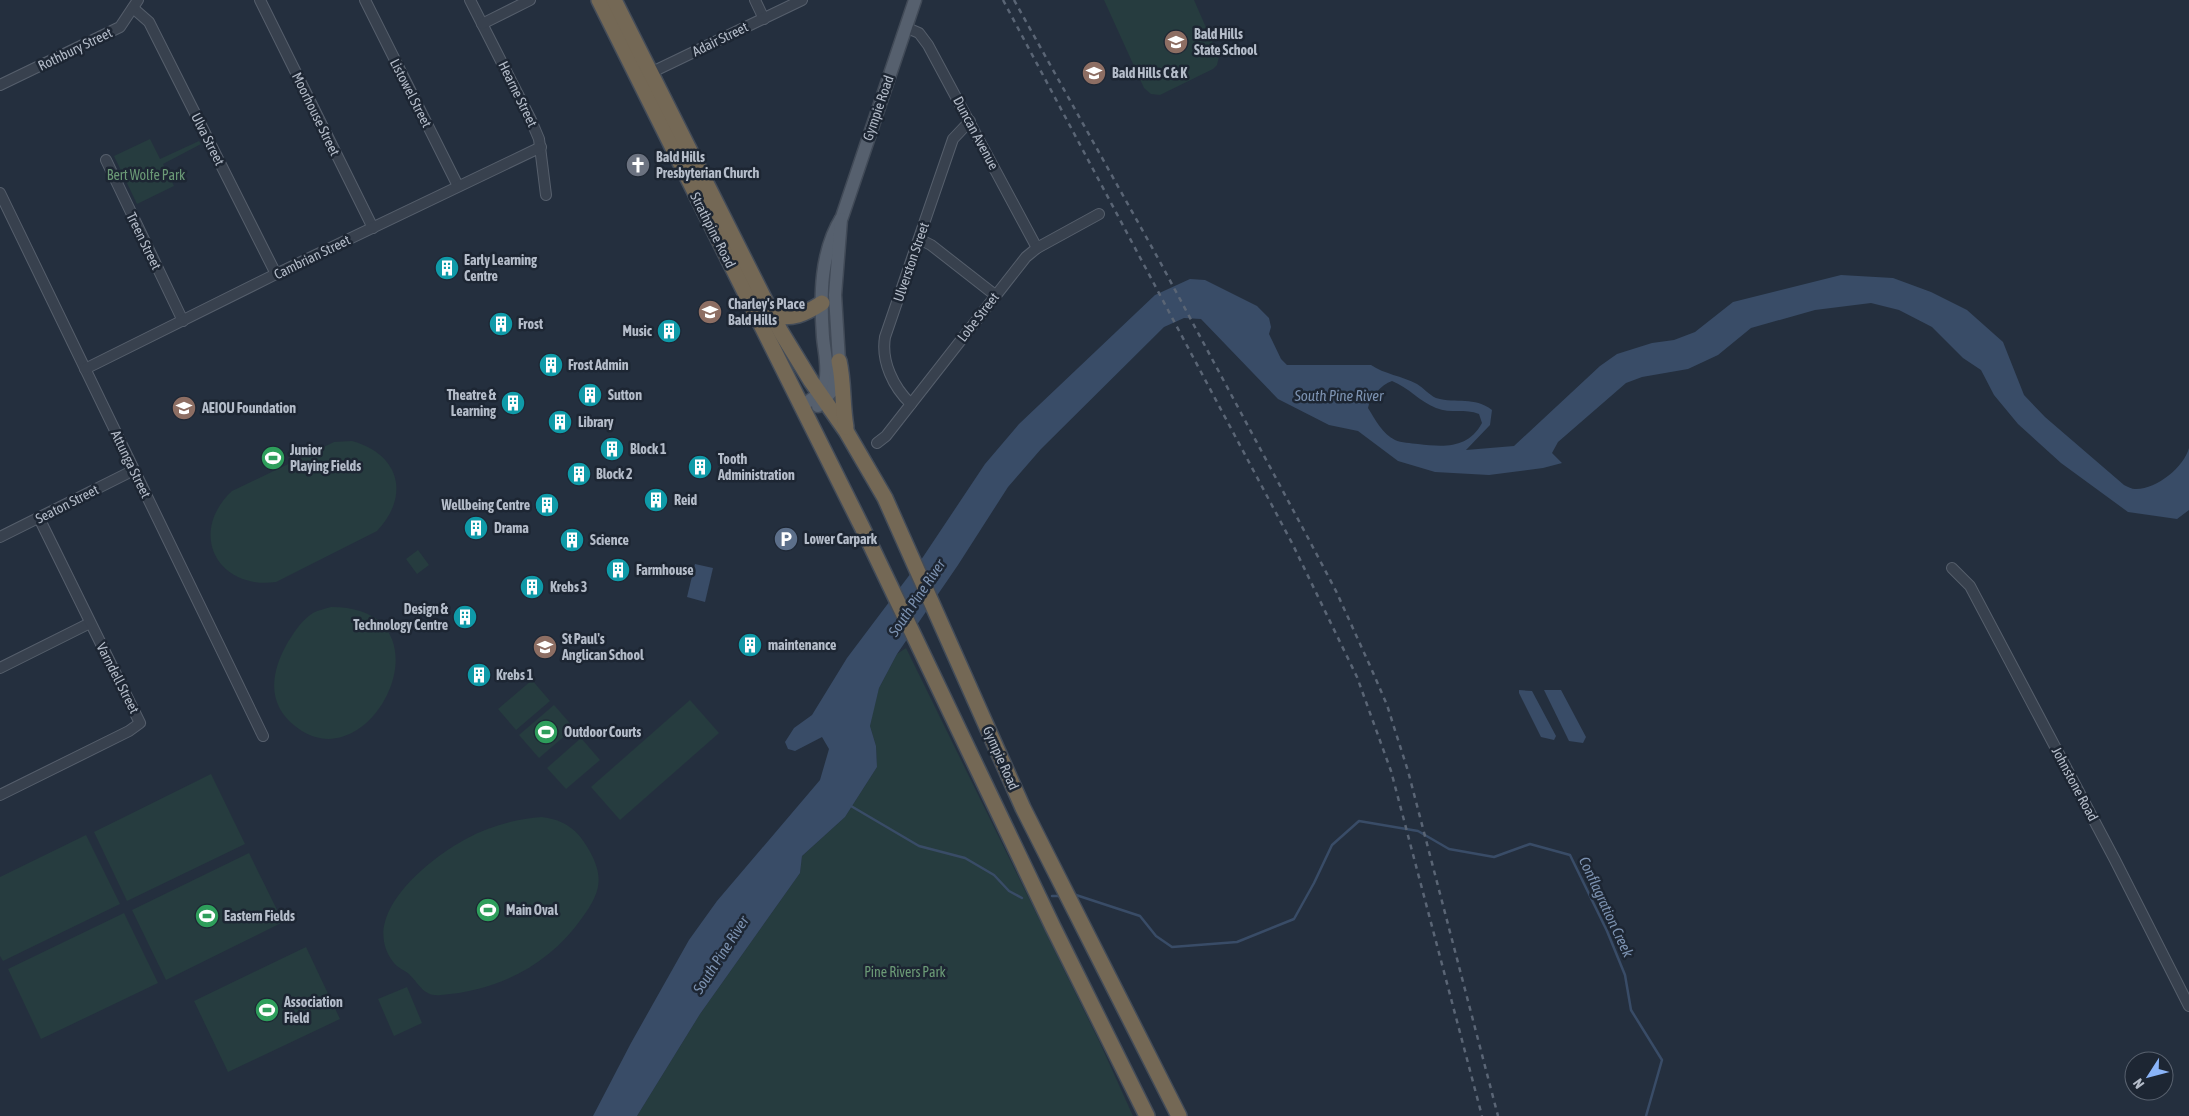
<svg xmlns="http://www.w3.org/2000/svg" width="2189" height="1116" font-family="'Asap Condensed',sans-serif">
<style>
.green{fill:#263c3f}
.water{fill:#394c67;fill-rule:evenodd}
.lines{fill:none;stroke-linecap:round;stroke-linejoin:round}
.stream{stroke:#394c67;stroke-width:2.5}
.minor-casing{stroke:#565f6c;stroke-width:12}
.major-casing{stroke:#414a57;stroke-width:15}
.highway-casing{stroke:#434c59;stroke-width:18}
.minor{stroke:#38414e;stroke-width:10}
.major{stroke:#56606e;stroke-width:12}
.highway{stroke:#746855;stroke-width:15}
.rail{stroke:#5a6575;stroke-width:2.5;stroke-dasharray:5 5;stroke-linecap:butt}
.labels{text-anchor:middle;stroke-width:5;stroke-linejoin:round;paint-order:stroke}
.poi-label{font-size:14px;font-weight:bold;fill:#b4bcc9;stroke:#1d2633;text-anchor:start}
.street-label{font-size:14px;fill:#b4bcc9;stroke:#1d2633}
.park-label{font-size:14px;fill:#6b9a76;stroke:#1d2633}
.water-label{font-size:15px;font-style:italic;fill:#7c92b1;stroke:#1d2633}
</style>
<rect width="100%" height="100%" fill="#242f3e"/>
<g class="green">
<polygon points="1104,0 1194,0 1219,57 1217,65 1213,69 1160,95 1151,94 1144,88"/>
<polygon points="150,139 160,159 199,141 201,144 163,164 174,186 137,204 114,156"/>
<path d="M352,441C399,454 411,495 377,531L276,582C216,590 188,532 232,491L334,442Z"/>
<polygon points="418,550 429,565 417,574 406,559"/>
<path d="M331,607C454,607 377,777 302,731C266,708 269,675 288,642C295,631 302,620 313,613C318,610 325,609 331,607Z"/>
<polygon points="906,648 1100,1043 1133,1116 637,1116 700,1014 800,873 802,856 845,817 877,767 876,746 870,726 873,711 879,688 897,654"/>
<polygon points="532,680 550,701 516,730 498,709"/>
<polygon points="690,700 719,733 620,820 591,787"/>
<polygon points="554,705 574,728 539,758 519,735"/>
<polygon points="581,738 600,760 566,789 547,768"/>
<polygon points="211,774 245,844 127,901 94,832"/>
<path d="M542,817C565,820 578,830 589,850C605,878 600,893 582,918C549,965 498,991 441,995C424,997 420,985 409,974C404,970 398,968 394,963C356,916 430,858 466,839C490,826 516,819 542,817Z"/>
<polygon points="86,835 120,904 3,961 0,956 0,877"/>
<polygon points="249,853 283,922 166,980 132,910"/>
<polygon points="124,913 158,983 41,1039 8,969"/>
<polygon points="306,947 340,1019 228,1072 194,1001"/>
<polygon points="407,987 422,1023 394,1036 378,999"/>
</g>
<g class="water">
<path d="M1841,275L1893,278L1931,292L1967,310L2003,342L2024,395L2045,417L2124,485C2128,487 2132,489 2135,489C2156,490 2184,467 2189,448V510L2177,519L2128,512L2061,463L2018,424L1994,395L1981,370L1963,358L1932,327L1899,310L1871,303L1815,310L1751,328L1718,355L1688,369L1642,377L1626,383L1558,442L1552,453L1562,463L1543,468L1489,475L1435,472L1398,461L1358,431L1329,425L1278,399L1201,319L1184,318L1164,327L1041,449L1008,487L958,565L897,654L879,688L870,726L876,746L877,767L845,817L802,856L800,873L700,1014L637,1116H593L631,1043L689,940L717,901L820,780L829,749L822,737L795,751L788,749L785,742L794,728L812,715L847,658L923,557L985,464L1019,424L1155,295L1190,279L1205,280L1257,306L1269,318L1271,327L1269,334L1281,359L1287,365H1371C1384,374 1402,376 1417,384C1424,388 1429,395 1436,398C1457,404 1474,396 1492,410L1490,425L1466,450L1514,446L1600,366L1617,354L1652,343L1674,340L1695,332L1733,302ZM1392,381C1408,387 1420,402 1436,408C1451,414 1465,408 1479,414L1482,423C1468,449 1444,447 1418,444C1411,443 1401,443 1395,440C1382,433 1376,421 1368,408C1370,397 1381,385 1392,381Z"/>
<polygon points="695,564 713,568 705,602 687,597"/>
<polygon points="1519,690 1532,691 1556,736 1554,740 1541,737 1519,693"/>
<polygon points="1544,690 1561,690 1586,737 1583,743 1569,741"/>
</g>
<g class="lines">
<g class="stream">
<polyline points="851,806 919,846 965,858 994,875 1009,891 1022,898"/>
<polyline points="1076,895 1140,916 1156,936 1172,947 1237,942 1294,919 1314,883 1332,845 1359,821 1418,831 1449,849 1494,857 1530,844 1570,855 1607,931 1625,975 1631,1010 1662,1060 1646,1116"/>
<polyline points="1052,896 1059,896"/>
</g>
<g class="minor-casing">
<g id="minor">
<polyline points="260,0 373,228"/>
<polyline points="365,0 458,186"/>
<polyline points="470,0 531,120 539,139 546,195"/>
<polyline points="755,0 764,19"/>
<polyline points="133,8 149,22 276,274"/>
<polyline points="482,24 530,0"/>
<polyline points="905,27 919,33 928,45 1037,248"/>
<polyline points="646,75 802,0"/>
<polyline points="0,85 120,27 138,0"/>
<polyline points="106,160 183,321"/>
<polyline points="0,193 263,736"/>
<polyline points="919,239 931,245 995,295"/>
<polyline points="85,369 276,274 541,147"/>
<path d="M911,404C893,387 881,361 885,337L953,139L970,121"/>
<polyline points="877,443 886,436 1026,257 1037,248 1099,214"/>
<polyline points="0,537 134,470"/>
<polyline points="1952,568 1970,586 2115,860 2189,1006"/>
<polyline points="0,668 90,623"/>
<polyline points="0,795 129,731 140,723 39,518"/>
</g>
</g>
<g class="major-casing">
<g id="major">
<path d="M801,406C811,400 821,394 825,382C829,369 824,350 823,337C820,296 820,252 842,217L915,0"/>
<polyline points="818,406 833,390 839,361 835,295 841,219"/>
</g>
</g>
<g class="highway-casing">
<g id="highway">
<polyline points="599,0 862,527 1053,927 1147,1116"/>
<polyline points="614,0 781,332 811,381 846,431 885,498 1023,808 1179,1116"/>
<path d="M772,315C792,320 805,314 822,303"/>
<path d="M839,361C844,383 842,405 846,427"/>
</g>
</g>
<use href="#minor" class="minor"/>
<use href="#major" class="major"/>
<use href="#highway" class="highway"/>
<g class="rail">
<polyline points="1003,0 1292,543 1357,677 1391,771 1482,1116"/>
<polyline points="1014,0 1159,260 1307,536 1336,591 1371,668 1387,705 1408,771 1498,1116"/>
</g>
</g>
<defs>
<g id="school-disc" transform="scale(1.25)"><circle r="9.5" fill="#8d6e63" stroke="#1d2633"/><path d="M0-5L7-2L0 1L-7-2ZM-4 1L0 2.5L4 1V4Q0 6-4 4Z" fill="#fff"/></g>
<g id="church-disc" transform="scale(1.25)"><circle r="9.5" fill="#6b7280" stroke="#1d2633"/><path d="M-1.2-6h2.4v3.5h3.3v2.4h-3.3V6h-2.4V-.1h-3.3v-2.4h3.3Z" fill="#fff"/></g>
<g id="building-disc" transform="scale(1.25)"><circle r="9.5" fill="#0f9aa8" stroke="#1d2633"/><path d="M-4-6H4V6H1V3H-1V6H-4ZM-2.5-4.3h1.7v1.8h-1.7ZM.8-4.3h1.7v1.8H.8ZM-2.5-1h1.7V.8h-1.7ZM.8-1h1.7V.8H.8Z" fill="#fff"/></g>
<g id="stadium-disc" transform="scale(1.25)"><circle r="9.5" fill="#2e9e5b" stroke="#1d2633"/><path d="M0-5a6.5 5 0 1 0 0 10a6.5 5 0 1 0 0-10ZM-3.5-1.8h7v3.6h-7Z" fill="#fff"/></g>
<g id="parking-disc" transform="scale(1.25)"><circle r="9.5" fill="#5c6f8a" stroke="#1d2633"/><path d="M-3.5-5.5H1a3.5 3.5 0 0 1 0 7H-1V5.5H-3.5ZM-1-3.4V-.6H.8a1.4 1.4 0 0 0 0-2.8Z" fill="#fff"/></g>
</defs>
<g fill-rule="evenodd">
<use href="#school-disc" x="1176" y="42"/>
<use href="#school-disc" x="1094" y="73"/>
<use href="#church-disc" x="638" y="165"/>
<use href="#building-disc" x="447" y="268"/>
<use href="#school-disc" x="710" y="312"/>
<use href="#building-disc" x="501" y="324"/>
<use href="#building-disc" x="669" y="331"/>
<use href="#building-disc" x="551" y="365"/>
<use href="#building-disc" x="590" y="395"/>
<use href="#building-disc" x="513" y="403"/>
<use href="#school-disc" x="184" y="408"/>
<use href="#building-disc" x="560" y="422"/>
<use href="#building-disc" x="612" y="449"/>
<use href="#stadium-disc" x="273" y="458"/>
<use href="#building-disc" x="700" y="467"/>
<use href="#building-disc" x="579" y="474"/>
<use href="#building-disc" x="656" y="500"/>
<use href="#building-disc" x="547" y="505"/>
<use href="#building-disc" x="476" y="528"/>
<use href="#parking-disc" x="786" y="539"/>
<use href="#building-disc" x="572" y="540"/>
<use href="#building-disc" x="618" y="570"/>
<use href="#building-disc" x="532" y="587"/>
<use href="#building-disc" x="465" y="617"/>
<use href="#building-disc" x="750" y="645"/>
<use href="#school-disc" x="545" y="647"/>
<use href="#building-disc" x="479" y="675"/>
<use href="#stadium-disc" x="546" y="732"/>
<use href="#stadium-disc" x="488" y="910"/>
<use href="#stadium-disc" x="207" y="916"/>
<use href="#stadium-disc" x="267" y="1010"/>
</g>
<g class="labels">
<g class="poi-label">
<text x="1194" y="39">Bald Hills<tspan x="1194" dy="16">State School</tspan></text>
<text x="1112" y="78">Bald Hills C &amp; K</text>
<text x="656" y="162">Bald Hills<tspan x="656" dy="16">Presbyterian Church</tspan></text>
<text x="464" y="265">Early Learning<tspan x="464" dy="16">Centre</tspan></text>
<text x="728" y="309">Charley's Place<tspan x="728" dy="16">Bald Hills</tspan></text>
<text x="518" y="329">Frost</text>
<text x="652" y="336" text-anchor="end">Music</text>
<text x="568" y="370">Frost Admin</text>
<text x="496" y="400" text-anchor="end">Theatre &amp;<tspan x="496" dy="16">Learning</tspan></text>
<text x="608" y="400">Sutton</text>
<text x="202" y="413">AEIOU Foundation</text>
<text x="578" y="427">Library</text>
<text x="630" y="454">Block 1</text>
<text x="290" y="455">Junior<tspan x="290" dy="16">Playing Fields</tspan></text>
<text x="718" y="464">Tooth<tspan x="718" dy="16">Administration</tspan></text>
<text x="596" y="479">Block 2</text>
<text x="674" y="505">Reid</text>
<text x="530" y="510" text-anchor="end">Wellbeing Centre</text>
<text x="494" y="533">Drama</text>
<text x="804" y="544">Lower Carpark</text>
<text x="590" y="545">Science</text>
<text x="636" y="575">Farmhouse</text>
<text x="550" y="592">Krebs 3</text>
<text x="448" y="614" text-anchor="end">Design &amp;<tspan x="448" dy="16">Technology Centre</tspan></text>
<text x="562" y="644">St Paul's<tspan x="562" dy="16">Anglican School</tspan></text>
<text x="768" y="650">maintenance</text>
<text x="496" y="680">Krebs 1</text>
<text x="564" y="737">Outdoor Courts</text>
<text x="506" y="915">Main Oval</text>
<text x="224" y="921">Eastern Fields</text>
<text x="284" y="1007">Association<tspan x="284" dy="16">Field</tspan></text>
</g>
<g class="street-label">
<text transform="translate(720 39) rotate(-26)" y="5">Adair Street</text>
<text transform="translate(75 49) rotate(-26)" y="5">Rothbury Street</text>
<text transform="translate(411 93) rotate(63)" y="5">Listowel Street</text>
<text transform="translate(518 94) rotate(64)" y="5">Hearne Street</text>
<text transform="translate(878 108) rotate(-71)" y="5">Gympie Road</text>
<text transform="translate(316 114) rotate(64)" y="5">Moorhouse Street</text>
<text transform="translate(976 133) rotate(62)" y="5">Duncan Avenue</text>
<text transform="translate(208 139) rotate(63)" y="5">Ulva Street</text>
<text transform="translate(713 230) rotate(63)" y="5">Strathpine Road</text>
<text transform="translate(144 241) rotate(64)" y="5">Treen Street</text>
<text transform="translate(312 257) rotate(-26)" y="5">Cambrian Street</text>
<text transform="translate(911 262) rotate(-71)" y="5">Ulverston Street</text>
<text transform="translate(978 317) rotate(-52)" y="5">Lobe Street</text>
<text transform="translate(131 464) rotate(64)" y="5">Attunga Street</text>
<text transform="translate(67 504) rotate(-27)" y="5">Seaton Street</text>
<text transform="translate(118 678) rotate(63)" y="5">Varndell Street</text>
<text transform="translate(1001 758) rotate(66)" y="5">Gympie Road</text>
<text transform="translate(2075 784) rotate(62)" y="5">Johnstone Road</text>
</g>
<g class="park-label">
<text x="146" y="180">Bert Wolfe Park</text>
<text x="905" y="977">Pine Rivers Park</text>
</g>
<g class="water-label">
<text x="1339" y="401">South Pine River</text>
<text transform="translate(917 598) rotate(-56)" y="5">South Pine River</text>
<text transform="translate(1606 907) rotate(65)" y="5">Conflagration Creek</text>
<text transform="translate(721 955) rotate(-57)" y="5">South Pine River</text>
</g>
</g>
<g transform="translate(2149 1076) rotate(234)"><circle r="24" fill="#1d2633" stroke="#59626f"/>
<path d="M0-4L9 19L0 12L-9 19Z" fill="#8ab4f8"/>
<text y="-8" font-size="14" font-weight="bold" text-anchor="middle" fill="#b4bcc9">N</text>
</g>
</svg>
